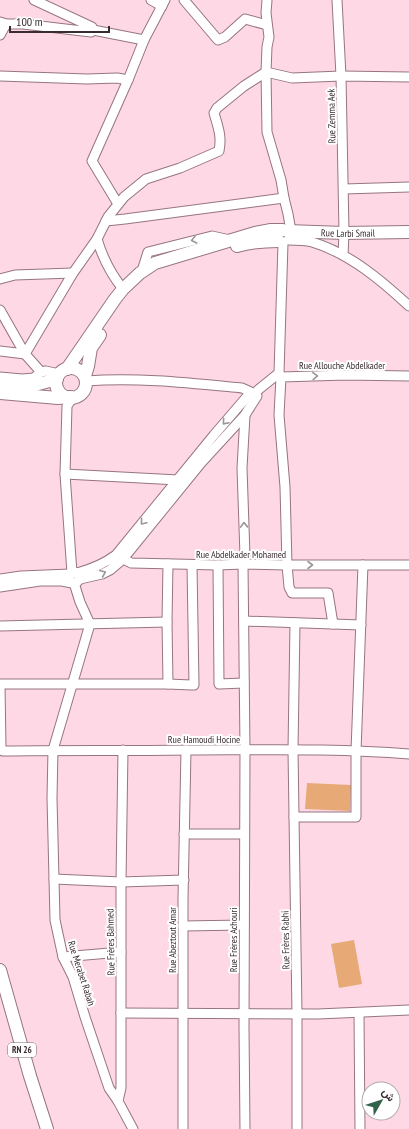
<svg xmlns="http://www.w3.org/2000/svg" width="409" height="1129" font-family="'PT Sans Narrow',Vazirmatn,sans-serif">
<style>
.green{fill:#e7a975}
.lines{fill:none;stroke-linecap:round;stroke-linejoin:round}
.minor-casing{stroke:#967580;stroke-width:11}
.major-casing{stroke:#967580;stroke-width:14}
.minor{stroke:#fff;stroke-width:9}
.major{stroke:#fff;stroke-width:12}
.oneway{stroke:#9c9597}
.labels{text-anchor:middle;stroke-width:4;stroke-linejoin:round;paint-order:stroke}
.shield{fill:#fff;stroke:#746b6d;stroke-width:1}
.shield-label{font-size:9px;font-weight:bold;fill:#392b2f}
.street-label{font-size:10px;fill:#392b2f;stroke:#fff}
</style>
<rect width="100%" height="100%" fill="#fed9e5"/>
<g class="green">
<polygon points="307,783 351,785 350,811 305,809"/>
<polygon points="354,940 362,984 339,988 331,944"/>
</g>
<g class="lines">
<g class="minor-casing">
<g id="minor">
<polyline points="151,0 162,6"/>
<polyline points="184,0 218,40 225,37 245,19 267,25"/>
<polyline points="267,0 266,13 269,37 267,47 266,72 267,132 281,180 284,198 288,214 291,231 288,233"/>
<polyline points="337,0 341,76 344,233 343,255"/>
<polyline points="0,22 6,24 23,24 91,32 93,30 92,27 34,0"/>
<polyline points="93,30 144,40"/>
<polyline points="0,35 6,24"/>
<polyline points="0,76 87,79 117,78 128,80"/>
<polyline points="344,189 409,187"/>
<polyline points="118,204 92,161 128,80 144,40 165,0"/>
<polyline points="106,221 125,219 284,198"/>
<path d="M288,240C296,240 305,240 312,242C349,253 381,280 409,306"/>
<polyline points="142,271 148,252 212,236 230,240"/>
<polyline points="0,279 15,275 73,273"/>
<path d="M123,289C110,273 103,259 97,239L108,217L124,197L146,179L180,168L219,151C222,136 218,127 214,113L217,108L244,86L266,72L292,78L341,76L409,77"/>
<polyline points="0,310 25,354 41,372"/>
<polyline points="0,351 25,354 73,273 97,239"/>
<polyline points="279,373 281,377 346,375 409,376"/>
<polyline points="0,377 22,379 34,378 41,372 46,371 59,374"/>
<polyline points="281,377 279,415 285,487 287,565 289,587 292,593 328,593 333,624"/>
<polyline points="258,390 279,373 283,243"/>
<polyline points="245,415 242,468 245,556 243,564 245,750 244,1027 245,1129"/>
<polyline points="65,474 178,480"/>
<polyline points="118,556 131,563 218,565 243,564 287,565 409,565"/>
<polyline points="168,564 167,622 168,684"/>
<polyline points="218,565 219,684 244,683"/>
<polyline points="72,573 65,474 67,406 73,397"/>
<path d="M77,573C92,569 104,564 116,555L214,435L251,392L242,388C190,383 138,377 86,381"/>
<polyline points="0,579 21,576 70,574"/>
<polyline points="80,579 80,576 75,572 72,573 69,577 70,582 73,583 76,583 80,579 102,574 110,570 123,559 201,463 245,415 257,396"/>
<polyline points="74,583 80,602 90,624 53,750 52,798 55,920 63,957 73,977 85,1017 109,1088 118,1101"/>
<polyline points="0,587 40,581 62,581 72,583"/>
<polyline points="244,621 361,625"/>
<polyline points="295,623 293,750 297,1014 297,1129"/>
<polyline points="0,626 167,622"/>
<polyline points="0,684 168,684 191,685 194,685 192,565"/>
<path d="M0,685L1,748L3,751C65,750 126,751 188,750C262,750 336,748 409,754"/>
<polyline points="123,750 121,882 121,1088 118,1101 133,1129"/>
<polyline points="294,817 356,817 356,751 363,565"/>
<polyline points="184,834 244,834"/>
<polyline points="54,879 121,882 184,880"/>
<polyline points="183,926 244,925"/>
<polyline points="63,957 121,952"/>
<polyline points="121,1013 318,1014 409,1010"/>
<polyline points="359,1013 360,1129"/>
<polyline points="183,1129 183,899 186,750"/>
</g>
</g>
<g class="major-casing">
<g id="major">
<path id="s1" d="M287,231L344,233L409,232"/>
<path d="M237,246C251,242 265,241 279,241"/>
<circle cx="71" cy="383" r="15"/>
<polyline points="67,369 115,299 123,289 140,273 155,263 255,233 271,230 283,230"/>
<polyline points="85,376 88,366 91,348 100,335"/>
<polyline points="0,386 31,386 57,379"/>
<polyline points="0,393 58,398 71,397"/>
<polyline points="0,970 30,1076 47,1129"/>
</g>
</g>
<use href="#minor" class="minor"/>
<use href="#major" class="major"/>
</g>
<defs><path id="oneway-chevron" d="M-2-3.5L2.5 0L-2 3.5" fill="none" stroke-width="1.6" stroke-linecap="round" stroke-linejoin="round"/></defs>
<g class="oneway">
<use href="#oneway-chevron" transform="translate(194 240) rotate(166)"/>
<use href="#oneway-chevron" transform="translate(315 376) rotate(-2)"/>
<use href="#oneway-chevron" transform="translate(225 422) rotate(131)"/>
<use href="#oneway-chevron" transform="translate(143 522) rotate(130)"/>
<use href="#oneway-chevron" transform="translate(244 525) rotate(-92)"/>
<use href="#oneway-chevron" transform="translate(310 565)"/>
<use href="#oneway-chevron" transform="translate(103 573) rotate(-23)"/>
</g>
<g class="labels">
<rect class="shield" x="8" y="1043" width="28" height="14" rx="3"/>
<g class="shield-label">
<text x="22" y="1053">RN 26</text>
</g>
<g class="street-label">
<text transform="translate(331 116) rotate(-91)" y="4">Rue Zemma Aek</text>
<text dy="4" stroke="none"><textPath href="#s1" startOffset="61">Rue Larbi Smail</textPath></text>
<text x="342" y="369">Rue Allouche Abdelkader</text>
<text x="241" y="558">Rue Abdelkader Mohamed</text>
<text x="204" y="743">Rue Hamoudi Hocine</text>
<text transform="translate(172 940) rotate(-90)" y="4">Rue Abeztout Amar</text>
<text transform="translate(233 940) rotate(-90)" y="4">Rue Frères Achouri</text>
<text transform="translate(285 940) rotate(-91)" y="4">Rue Frères Rabhi</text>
<text transform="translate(110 942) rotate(-91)" y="4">Rue Frères Bahmed</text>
<text transform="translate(82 973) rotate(72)" y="4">Rue Merabet Rabah</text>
</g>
</g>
<g transform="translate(381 1101) rotate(51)"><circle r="19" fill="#ffffff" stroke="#b0aaac"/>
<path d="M0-3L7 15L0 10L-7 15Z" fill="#306347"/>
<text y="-6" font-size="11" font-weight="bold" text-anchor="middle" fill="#392b2f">ش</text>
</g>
<path d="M10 26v6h99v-6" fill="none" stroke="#392b2f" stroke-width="2"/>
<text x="16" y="26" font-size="12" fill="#392b2f" stroke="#ffffff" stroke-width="3" paint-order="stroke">100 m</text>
</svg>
